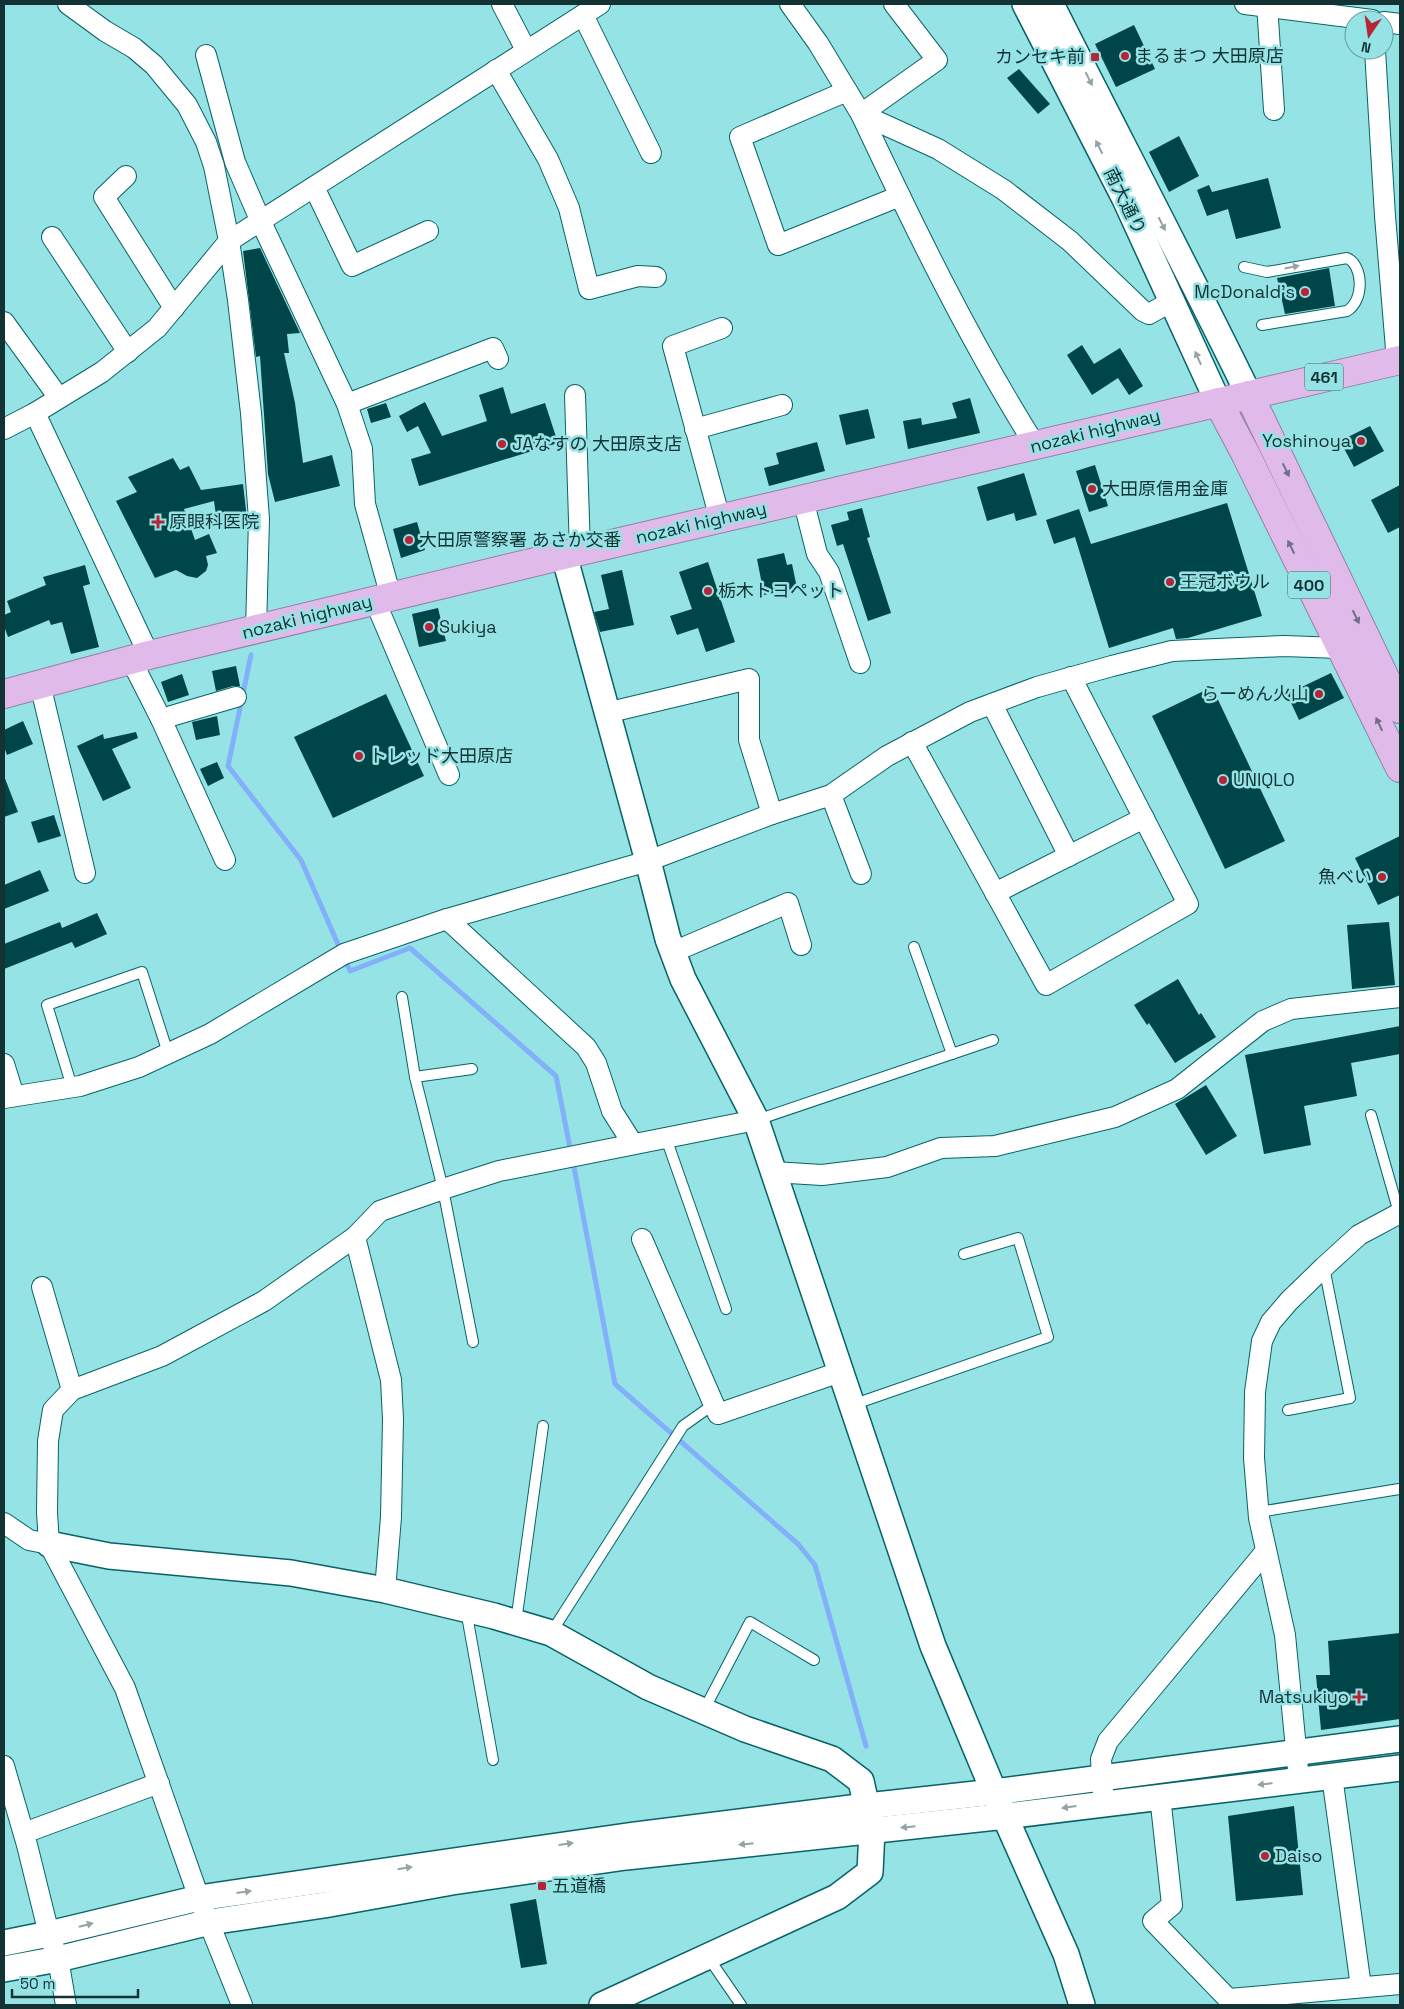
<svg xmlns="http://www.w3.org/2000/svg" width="1404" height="2009" font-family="'Space Grotesk','Noto Sans JP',sans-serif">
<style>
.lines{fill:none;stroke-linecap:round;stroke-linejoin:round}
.stream{stroke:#82b0f9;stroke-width:5}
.building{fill:#004548}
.service-casing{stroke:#066367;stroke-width:12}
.minor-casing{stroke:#066367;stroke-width:22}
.tertiary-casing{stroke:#066367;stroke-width:28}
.trunk-casing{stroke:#9380a6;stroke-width:30}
.service{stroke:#fff;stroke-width:10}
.minor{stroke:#fff;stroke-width:20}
.tertiary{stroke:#fff;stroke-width:25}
.trunk{stroke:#e0bbea;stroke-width:28}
.oneway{fill:#94a3a4}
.oneway2{fill:#6f7086}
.poi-dot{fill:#b62438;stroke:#96e3e6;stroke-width:2}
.labels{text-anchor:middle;stroke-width:5;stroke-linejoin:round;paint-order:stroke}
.shield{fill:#96e3e6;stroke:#3a6769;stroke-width:1}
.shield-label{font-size:16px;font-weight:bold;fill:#123234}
.poi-label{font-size:18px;fill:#123234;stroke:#96e3e6;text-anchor:start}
.street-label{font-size:18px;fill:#123234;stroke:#96e3e6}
</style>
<rect width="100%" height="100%" fill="#96e3e6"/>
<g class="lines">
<g class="stream">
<polyline points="251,655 228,766 301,860 341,951"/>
<polyline points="344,958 350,971 410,948 556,1076 571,1153"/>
<polyline points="573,1162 615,1384 798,1544 815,1565 866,1746"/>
</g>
</g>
<g class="building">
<polygon points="1134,25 1155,69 1116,87 1095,44"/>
<polygon points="1019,69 1050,104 1038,114 1007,78"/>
<polygon points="1179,136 1199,176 1169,192 1149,152"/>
<polygon points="1268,178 1281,228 1236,239 1228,209 1207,216 1197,190 1209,185 1212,192"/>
<polygon points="260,248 300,333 287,334 289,353 284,353 295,403 303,463 332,455 340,486 275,502 268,474 260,356 256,357 243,251"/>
<polygon points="1329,268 1335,306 1285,314 1277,278"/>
<polygon points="1082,345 1094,364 1120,348 1143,386 1129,395 1118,378 1092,395 1067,355"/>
<polygon points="503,387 511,414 545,403 558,443 419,486 411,459 431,453 418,426 407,432 399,416 425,402 442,436 487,421 479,395"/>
<polygon points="970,398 980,433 908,449 903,421 921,418 922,425 957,418 952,403"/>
<polygon points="386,403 391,417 371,423 367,409"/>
<polygon points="868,409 875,438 846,445 839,415"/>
<polygon points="1370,426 1384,451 1354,467 1340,441"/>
<polygon points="817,442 825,471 769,486 764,468 779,464 776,453"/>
<polygon points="173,458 180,470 189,466 201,490 243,484 247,519 217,523 214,501 184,509 195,540 209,534 217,553 206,556 208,565 206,571 197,578 187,576 176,570 155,578 116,501 137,492 128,477"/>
<polygon points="1095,465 1108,506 1089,512 1076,471"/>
<polygon points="1024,473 1037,515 1016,521 1014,513 987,521 977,487"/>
<polygon points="1400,485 1400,527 1388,533 1371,500"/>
<polygon points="1227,503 1262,616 1188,638 1176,639 1173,628 1109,648 1075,537 1054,544 1046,520 1079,509 1091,544"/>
<polygon points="862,508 870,537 867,538 891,613 868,621 843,544 837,546 831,525 849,520 847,512"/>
<polygon points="417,522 425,550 401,558 393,529"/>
<polygon points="784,553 787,565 792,564 797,588 764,595 757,559"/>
<polygon points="708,562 735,642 706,652 698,628 677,635 670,616 692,609 679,572"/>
<polygon points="85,565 90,584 83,586 99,647 71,654 62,622 51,625 49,620 8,637 4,626 4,615 11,612 7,601 46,585 43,577"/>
<polygon points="622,570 634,625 600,632 594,612 609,609 601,575"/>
<polygon points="438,608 446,641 419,647 412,614"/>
<polygon points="236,666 240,686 233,686 216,691 212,671"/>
<polygon points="1331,673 1344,698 1299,720 1287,694"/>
<polygon points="182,674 189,695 168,702 161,682"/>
<polygon points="1212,687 1285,841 1225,869 1152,716"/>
<polygon points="386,694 424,776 333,818 294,737"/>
<polygon points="217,716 220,735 196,740 192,722"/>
<polygon points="23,721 33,744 7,755 4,747 4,730"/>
<polygon points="136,732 138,738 112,749 131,788 103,801 77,746 103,734 104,739"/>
<polygon points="217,762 224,778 208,786 200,769"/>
<polygon points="4,776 18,812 4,817"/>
<polygon points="54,815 61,836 38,843 31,822"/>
<polygon points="1400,836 1400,895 1378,905 1355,858"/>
<polygon points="40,870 49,891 4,909 4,885"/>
<polygon points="97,913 107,934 75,948 72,942 4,969 4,944 60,922 62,928"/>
<polygon points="1389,922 1395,985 1352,989 1347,925"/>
<polygon points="1178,979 1199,1015 1201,1013 1216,1037 1175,1063 1149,1023 1147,1025 1134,1005"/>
<polygon points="1400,1026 1400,1054 1351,1063 1357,1096 1304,1106 1311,1145 1264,1154 1245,1055"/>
<polygon points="1206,1085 1237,1136 1206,1155 1175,1104"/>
<polygon points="1400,1633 1400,1719 1321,1730 1316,1675 1330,1675 1328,1641"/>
<polygon points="1294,1806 1303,1895 1236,1901 1228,1816"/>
<polygon points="536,1899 547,1964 521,1968 510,1904"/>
</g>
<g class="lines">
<g class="service-casing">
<g id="service">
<path d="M1244,267L1267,272L1347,258C1363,265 1365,300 1347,311L1262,325"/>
<polyline points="914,947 952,1054"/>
<polyline points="402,997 415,1077 443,1189 473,1342"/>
<polyline points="415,1077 472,1069"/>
<polyline points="72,1087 47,1005 142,972 168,1053"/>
<polyline points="1371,1115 1399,1213"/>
<polyline points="757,1120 993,1040"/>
<polyline points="666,1138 726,1309"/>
<polyline points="852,1405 1048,1337 1018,1238 964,1254"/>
<polyline points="1288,1410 1350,1398 1324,1267"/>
<polyline points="1259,1512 1399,1489"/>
<polyline points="466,1610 493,1760"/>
<polyline points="516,1622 543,1426"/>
<polyline points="551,1633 683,1426 714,1404"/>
<polyline points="704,1710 750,1622 814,1660"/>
<polyline points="708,1957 741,2005"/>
</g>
</g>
<g class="minor-casing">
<g id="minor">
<polyline points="68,4 105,31 134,48 154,65 187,105 206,142 214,166 229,241 238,300 251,413 259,519 256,630"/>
<polyline points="502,4 526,50"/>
<polyline points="790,4 818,43 861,114 938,149 1004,190 1070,241 1143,311 1149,314 1172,301"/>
<path d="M894,4L937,60L861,114C914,227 969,340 1035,445"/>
<polyline points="1245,4 1372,20"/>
<polyline points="1267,4 1274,110"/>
<polyline points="583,15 651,153"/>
<polyline points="1384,22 1400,24"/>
<polyline points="1375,50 1385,216 1397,361"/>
<polyline points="206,55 235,162 261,222 347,404 362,449 365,504 391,597"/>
<polyline points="496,70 548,159 569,208 589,289 638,276 656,277"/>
<polyline points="847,91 740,137 778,245 900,196"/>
<polyline points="126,176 104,197 174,308"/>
<polyline points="314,187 352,266 428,231"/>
<polyline points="52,237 128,352"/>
<polyline points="4,322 59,398"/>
<polyline points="575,395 580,551"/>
<polyline points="347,404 493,348 498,359"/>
<polyline points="35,413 149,655"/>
<polyline points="4,429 35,413 102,372 157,328 229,241 600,4"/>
<polyline points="695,429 782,405"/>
<polyline points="803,499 817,554 829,572 860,663"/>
<polyline points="720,519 673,346 722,328"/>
<polyline points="375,601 449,775"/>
<polyline points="131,660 161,719 225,860"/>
<polyline points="40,684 85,873"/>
<polyline points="992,704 1069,856"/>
<polyline points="606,713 749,679 749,740 772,814"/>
<polyline points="161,719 236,697"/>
<polyline points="912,742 1046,985 1188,904 1071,677"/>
<polyline points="831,795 861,874"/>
<polyline points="995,893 1144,818"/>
<polyline points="447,919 586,1047 596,1063 612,1111 633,1144"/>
<polyline points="673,952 788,903 801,945"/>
<polyline points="4,1064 14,1096"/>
<polyline points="4,1098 80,1086 139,1067 210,1034 344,954 447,919 648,861 772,814 831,795 887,756 970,712 1037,687 1112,666 1172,651 1284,646 1340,648"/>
<polyline points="773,1172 822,1175 887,1167 941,1148 995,1146 1115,1117 1177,1089 1263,1021 1291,1009 1400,997"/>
<polyline points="355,1237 391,1380 393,1419 391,1517 385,1590"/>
<polyline points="642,1239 718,1414 840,1372"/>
<polyline points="42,1287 72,1390"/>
<polyline points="4,1523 29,1540 49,1544 125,1688 199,1898 242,2005"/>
<polyline points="49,1544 47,1512 48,1441 53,1410 72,1390 162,1356 264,1301 355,1237 380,1211 443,1189 499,1171 756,1120"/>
<polyline points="4,1766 27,1845 49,1934 58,1959 66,2005"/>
<polyline points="1332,1776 1361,1987"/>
<polyline points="1299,1780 1285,1635 1259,1518 1254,1458 1255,1392 1262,1341 1271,1322 1289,1301 1324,1267 1359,1235 1400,1213"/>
<polyline points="1103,1793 1101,1759 1108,1741 1266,1551"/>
<polyline points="1160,1796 1172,1905 1153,1921 1234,2005"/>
<polyline points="24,1833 159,1783"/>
<polyline points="1229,1999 1400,1984"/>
</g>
</g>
<g class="tertiary-casing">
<g id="tertiary">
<polyline points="1025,4 1125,199 1218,402"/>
<path d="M1051,4C1117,135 1185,264 1249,395"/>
<polyline points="564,555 648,861 668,939 683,979 756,1120 933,1646 994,1792 1066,1954 1082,2005"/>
<polyline points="49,1544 109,1556 291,1573 385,1590 494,1616 551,1633 648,1687 745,1729 832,1759 861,1781 872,1830 870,1872 837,1897 602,2005"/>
<polyline points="4,1943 49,1934 199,1898 634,1835 867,1806 994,1792 1400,1739"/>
<polyline points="4,1969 58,1959 210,1922 324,1905 452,1882 626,1857 1006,1816 1400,1768"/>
</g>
</g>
<g class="trunk-casing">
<g id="trunk">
<polyline points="1249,395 1400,709"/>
<polyline points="1218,402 1245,453 1400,768"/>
<polyline points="4,694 149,655 564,555 1400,360"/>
</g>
</g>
<use href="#service" class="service"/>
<use href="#minor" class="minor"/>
<use href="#tertiary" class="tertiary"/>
<use href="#trunk" class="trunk"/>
</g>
<defs><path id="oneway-solid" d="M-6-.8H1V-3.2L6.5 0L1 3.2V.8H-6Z" transform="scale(1.25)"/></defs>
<g class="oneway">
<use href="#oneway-solid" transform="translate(1089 79) rotate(63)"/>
<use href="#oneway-solid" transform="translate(1099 147) rotate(-117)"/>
<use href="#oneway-solid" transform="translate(1162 224) rotate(63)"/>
<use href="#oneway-solid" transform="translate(1292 267) rotate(-11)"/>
<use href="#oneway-solid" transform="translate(1198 358) rotate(-114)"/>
<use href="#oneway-solid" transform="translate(1265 1784) rotate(173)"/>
<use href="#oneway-solid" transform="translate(1069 1807) rotate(172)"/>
<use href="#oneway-solid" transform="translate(908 1827) rotate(174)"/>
<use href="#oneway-solid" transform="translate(566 1844) rotate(-8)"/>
<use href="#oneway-solid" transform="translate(746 1844) rotate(174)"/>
<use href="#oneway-solid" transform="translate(405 1868) rotate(-9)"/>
<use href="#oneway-solid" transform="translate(244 1892) rotate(-8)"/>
<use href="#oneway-solid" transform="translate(86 1925) rotate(-14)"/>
</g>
<g class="oneway2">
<use href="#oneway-solid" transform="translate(1286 470) rotate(64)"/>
<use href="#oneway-solid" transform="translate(1291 547) rotate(-116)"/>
<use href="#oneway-solid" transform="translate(1356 617) rotate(64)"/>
<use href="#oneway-solid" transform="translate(1379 724) rotate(-115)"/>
</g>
<g class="poi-dot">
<circle cx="1125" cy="56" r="5"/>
<rect x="1090" y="52" width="10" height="10" rx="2.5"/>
<circle cx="1305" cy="292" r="5"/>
<circle cx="1361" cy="441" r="5"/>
<circle cx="502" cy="444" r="5"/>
<circle cx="1092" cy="489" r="5"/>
<path d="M155.5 514.5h5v5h5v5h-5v5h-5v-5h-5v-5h5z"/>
<circle cx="409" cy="540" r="5"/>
<circle cx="1170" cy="582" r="5"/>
<circle cx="708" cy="591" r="5"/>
<circle cx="429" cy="627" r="5"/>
<circle cx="1319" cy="694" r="5"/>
<circle cx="359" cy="756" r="5"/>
<circle cx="1223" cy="780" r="5"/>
<circle cx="1382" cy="877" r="5"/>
<path d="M1356.5 1689.5h5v5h5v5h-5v5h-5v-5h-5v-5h5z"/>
<circle cx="1265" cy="1856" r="5"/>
<rect x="537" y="1881" width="10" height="10" rx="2.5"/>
</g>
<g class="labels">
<g class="shield">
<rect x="1305" y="363.5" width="38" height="27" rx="4"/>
<rect x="1288" y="571.5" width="42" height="27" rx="4"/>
</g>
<g class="shield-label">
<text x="1324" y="383">461</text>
<text x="1309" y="591">400</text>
</g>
<g class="poi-label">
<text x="1135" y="62">まるまつ 大田原店</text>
<text x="1085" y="63" text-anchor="end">カンセキ前</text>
<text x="1295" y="298" text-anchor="end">McDonald's</text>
<text x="1351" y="447" text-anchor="end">Yoshinoya</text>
<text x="512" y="450">JAなすの 大田原支店</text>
<text x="1102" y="495">大田原信用金庫</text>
<text x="169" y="528">原眼科医院</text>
<text x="419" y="546">大田原警察署 あさか交番</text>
<text x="1180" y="588">王冠ボウル</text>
<text x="718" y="597">栃木トヨペット</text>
<text x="439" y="633">Sukiya</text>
<text x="1309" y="700" text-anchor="end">らーめん火山</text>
<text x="369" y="762">トレッド大田原店</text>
<text x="1233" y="786">UNIQLO</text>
<text x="1372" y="883" text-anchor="end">魚べい</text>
<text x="1349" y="1703" text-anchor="end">Matsukiyo</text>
<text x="1275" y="1862">Daiso</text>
<text x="552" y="1892">五道橋</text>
</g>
<g class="street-label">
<text transform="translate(1125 201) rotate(64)" y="6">南大通り</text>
<text transform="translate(1095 431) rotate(-14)" y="6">nozaki highway</text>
<text transform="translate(701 523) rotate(-13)" y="6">nozaki highway</text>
<text transform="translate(307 617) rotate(-14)" y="6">nozaki highway</text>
</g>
</g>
<rect width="1404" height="2009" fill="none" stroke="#123234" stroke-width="10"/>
<g transform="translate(1369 35) rotate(193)"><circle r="24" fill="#96e3e6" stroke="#619c9f"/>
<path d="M0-4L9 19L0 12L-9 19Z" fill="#b62438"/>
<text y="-8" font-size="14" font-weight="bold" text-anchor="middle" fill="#123234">N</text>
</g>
<path d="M12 1989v8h126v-8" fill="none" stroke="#123234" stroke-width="2.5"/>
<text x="20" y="1989" font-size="15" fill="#123234" stroke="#96e3e6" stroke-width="4" paint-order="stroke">50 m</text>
</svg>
